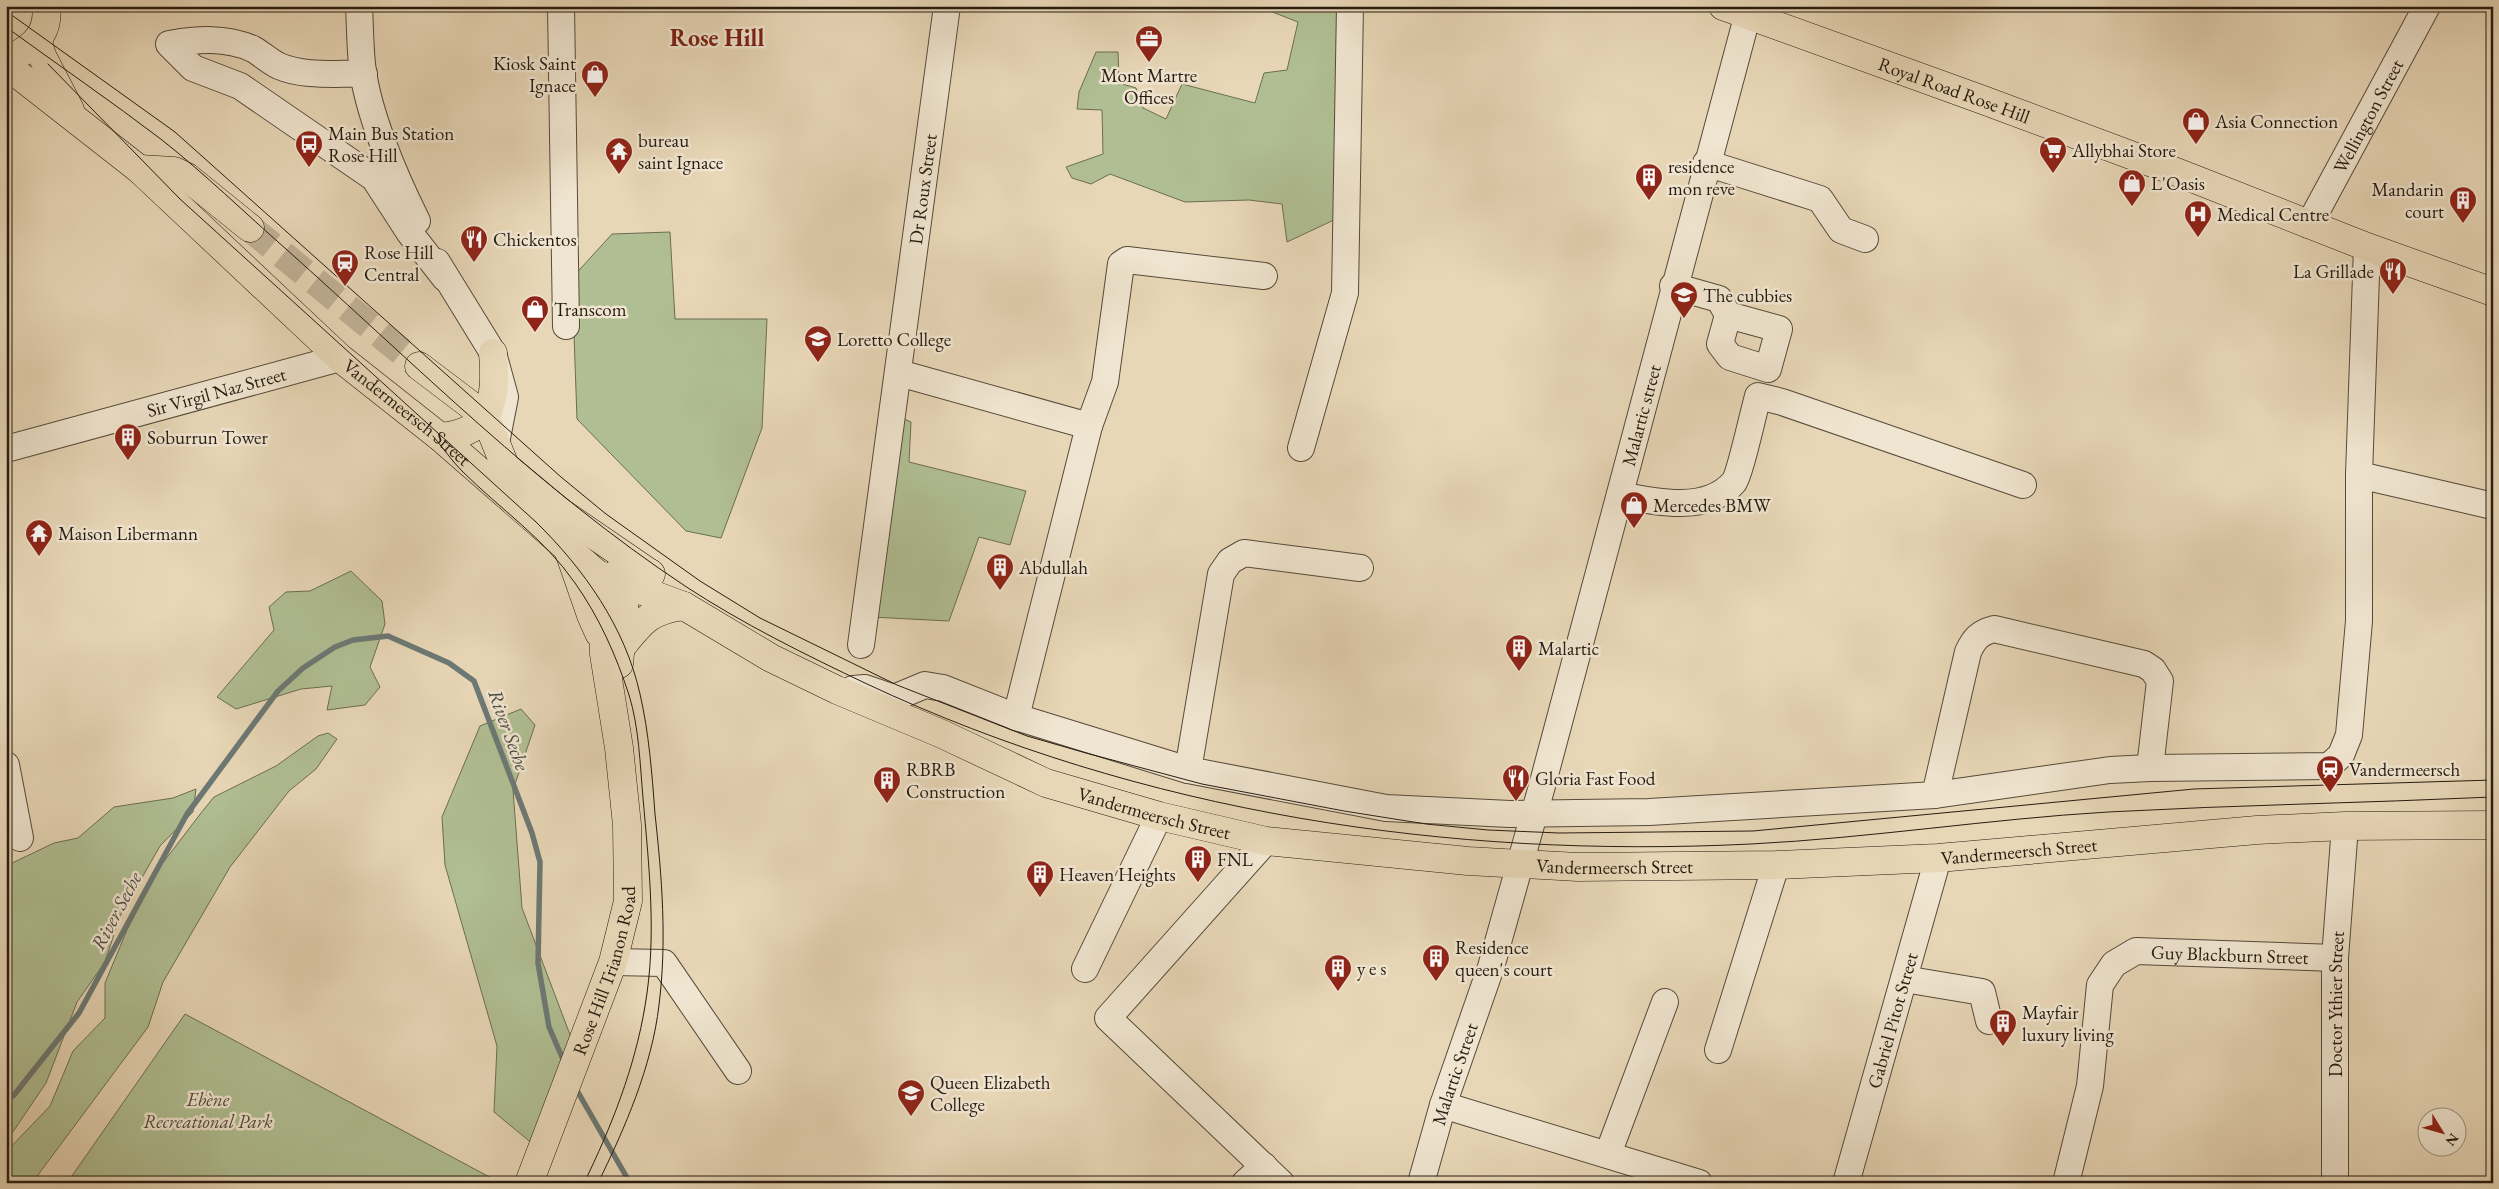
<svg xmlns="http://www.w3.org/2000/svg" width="2499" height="1189" font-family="'EB Garamond',serif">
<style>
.green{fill:#b0bf93;stroke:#6b6d52}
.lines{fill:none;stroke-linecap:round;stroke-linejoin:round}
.stream{stroke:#6c7975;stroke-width:5.5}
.major-tunnel{stroke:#c1b196;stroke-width:28;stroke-dasharray:28 14;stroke-linecap:butt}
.minor-casing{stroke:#564a3a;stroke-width:28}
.major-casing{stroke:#261b11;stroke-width:29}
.minor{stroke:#f0e5d0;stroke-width:26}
.major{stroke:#e8d7b7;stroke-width:28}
.tram{stroke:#261b11;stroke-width:1}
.labels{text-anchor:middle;stroke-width:5;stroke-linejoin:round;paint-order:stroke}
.poi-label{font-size:19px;fill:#261b11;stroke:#f0e5d0;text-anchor:start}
.street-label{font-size:19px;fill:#261b11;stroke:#f0e5d0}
.park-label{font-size:19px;font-style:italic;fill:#4f4c38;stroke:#f0e5d0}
.water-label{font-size:20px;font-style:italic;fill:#494a43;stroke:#f0e5d0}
.district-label{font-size:24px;font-weight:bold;fill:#7a1f14;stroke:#f0e5d0}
</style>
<rect width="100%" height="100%" fill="#e8d7b7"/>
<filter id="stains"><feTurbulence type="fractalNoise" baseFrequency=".004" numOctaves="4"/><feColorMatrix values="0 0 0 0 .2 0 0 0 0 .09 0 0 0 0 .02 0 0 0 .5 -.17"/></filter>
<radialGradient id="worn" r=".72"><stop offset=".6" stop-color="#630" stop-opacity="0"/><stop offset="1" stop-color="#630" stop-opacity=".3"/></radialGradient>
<g class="green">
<polygon points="1257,6 1340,6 1336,219 1287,242 1282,204 1249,200 1185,202 1110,174 1091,184 1072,178 1066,167 1103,154 1102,110 1077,109 1079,92 1096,52 1118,52 1119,83 1136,88 1143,108 1166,119 1182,84 1255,103 1264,73 1287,70 1298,22"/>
<polygon points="670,232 675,319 767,319 762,428 721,538 686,531 577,419 572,278 612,234"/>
<polygon points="899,417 911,422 909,462 1026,491 1010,545 979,537 949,621 871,617"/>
<polygon points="351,571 382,601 385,624 370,667 380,687 365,705 327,710 332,686 301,689 236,709 217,697 274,630 269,607 286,592 310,591"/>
<polygon points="521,709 535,725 513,790 522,908 572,1040 534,1145 494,1112 497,1046 445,865 442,817 480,726"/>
<polygon points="328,733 337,739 316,769 289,791 230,867 163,982 148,1027 32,1183 6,1183 6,1152 50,1106 73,1051 105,1018 105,983 127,930 159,868 201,813 214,797 276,766 318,736"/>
<polygon points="196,789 193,812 160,846 120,916 105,962 77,1002 46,1083 6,1142 6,866 54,843 78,838 114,807 173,798"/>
<polygon points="185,1014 495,1180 494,1183 67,1183"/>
</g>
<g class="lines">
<g class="stream">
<polyline points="575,1087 630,1183"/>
<polyline points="6,1101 14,1095 79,1013 187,814 278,691 303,668 335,647 353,640 388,636 449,663 474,681 532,833 540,862 538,963 549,1027 565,1064"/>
</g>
<polyline class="major-tunnel" points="250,228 419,366"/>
<g class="minor-casing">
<g id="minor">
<path d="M359,6C360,25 360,45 362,64C367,112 395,177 417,221"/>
<polyline points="561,6 566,326"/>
<path d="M364,74C337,73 304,77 279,66C270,62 262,54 253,49C226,37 198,39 169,44L193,68L240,86L374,178L409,232L445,278"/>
<polyline points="1706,163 1820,199 1841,230 1865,239"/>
<path id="s1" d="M2309,225L2427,6"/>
<polyline points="437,262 493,353 505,397 496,443"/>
<polyline points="1673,286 1719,299 1728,315 1720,344 1730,357 1768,369 1779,329 1728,315"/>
<polyline points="899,373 1089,426"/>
<polyline points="1301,448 1345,293 1350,6"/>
<path id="s2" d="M6,449L340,358"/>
<polyline points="2359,475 2493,506"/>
<path d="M1620,495C1654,502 1707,514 1734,482C1740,474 1754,410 1758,396L1782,402L2023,485"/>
<path id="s3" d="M861,645L947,6"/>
<polyline points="853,689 865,688 894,698 925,685 943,688 1016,717 1188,770 1386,808 1510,814 1649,812 1935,795 2110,770 2150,768 2329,766 2341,755 2349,735 2359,621 2359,475 2367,247"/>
<polyline points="1016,717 1089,426 1105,382 1121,264 1127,260 1264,276"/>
<polyline points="6,765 20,838"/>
<polyline points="1188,770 1221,574 1230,561 1244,553 1360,568"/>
<path d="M1935,795L1968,652C1974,639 1979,633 1994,629L2144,664L2153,670L2160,681L2150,768"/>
<polyline points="1266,841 1108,1018 1281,1183"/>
<polyline points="613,962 664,963 738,1071"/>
<polyline points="1085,969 1159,816"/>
<polyline points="1904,979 1982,992 1989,1021"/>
<polyline points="1718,1050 1776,865"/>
<polyline points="1443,1105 1699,1183"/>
<polyline points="1608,1154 1665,1002"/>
<polyline points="1245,1183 1264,1166"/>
<path id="s4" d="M1421,1183L1443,1105L1491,967L1542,786L1750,6"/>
<path id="s5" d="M1846,1183L1938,858"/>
<path id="s6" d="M2066,1183L2090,1086L2100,985L2114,964L2136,951L2335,958"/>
<path id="s7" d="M2335,1183V958L2345,826"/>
</g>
</g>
<g class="major-casing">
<g id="major">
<path id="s8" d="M1723,6L1983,100L2179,173L2367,247L2493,292"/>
<polyline points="38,42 42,56 70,110"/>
<path d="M22,52C40,41 49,27 46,6"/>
<path id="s9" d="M6,65L139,169L340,358L440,437L597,574L684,606L771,658L837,690L942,734L1046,783L1159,816L1266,841L1468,861L1578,867L1776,865L1938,858L2257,830L2345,826L2493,825"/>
<polyline points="139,169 174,171 187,177 250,228"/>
<polyline points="419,366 485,416 505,466 559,511 651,574"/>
<path d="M440,437C493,433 497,398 493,353"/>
<polyline points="568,549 591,615 599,633"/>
<path d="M619,650C640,624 648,610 684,606"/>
<polyline points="619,664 626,587 620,570"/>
<path id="s10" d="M529,1183L613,962L628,901L627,825L619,748L604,654L603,608L606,592L625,573L633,570L650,573"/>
</g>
</g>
<use href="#minor" class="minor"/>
<use href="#major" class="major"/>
<g class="tram">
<polyline points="6,11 175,132 561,477 606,514 700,581 760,618 897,685 1027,736 1086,753 1202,784 1344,811 1426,824 1488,830 1559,833 1753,831 2194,789 2493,780"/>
<path d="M6,27C58,65 111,101 162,140C205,174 245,213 286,249C416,365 540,490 685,586C743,624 804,654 867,684C1142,813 1449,859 1751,844C1870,838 1989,819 2108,812C2236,805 2364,803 2493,797"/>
<path d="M48,64L180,199L536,522C584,569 625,627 640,694C649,733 652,774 655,814C662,878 667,941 659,1005C652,1066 625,1128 598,1183"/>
<path d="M433,436C443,448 452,461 462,471C500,509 544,538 575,583C599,617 616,655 629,695C639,727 640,764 643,798C649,867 657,937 645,1006C635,1067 611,1128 584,1183"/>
</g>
</g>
<defs>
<g id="office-pin" transform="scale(1.4375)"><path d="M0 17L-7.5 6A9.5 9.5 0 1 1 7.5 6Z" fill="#8f2418" stroke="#f0e5d0"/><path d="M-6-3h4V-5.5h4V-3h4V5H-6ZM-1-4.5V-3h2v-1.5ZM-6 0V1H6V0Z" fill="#fff"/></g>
<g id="shop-pin" transform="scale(1.4375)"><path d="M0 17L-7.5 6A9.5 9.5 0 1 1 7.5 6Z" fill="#8f2418" stroke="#f0e5d0"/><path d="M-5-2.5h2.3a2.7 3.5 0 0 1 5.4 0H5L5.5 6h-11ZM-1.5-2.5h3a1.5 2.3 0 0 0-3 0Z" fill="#fff"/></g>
<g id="bus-pin" transform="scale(1.4375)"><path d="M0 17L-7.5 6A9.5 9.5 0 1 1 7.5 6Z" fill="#8f2418" stroke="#f0e5d0"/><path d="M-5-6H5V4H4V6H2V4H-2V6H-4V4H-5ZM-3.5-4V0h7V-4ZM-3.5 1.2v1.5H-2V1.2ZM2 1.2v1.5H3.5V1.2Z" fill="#fff"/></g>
<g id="supermarket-pin" transform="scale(1.4375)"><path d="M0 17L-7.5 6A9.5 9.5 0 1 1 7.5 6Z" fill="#8f2418" stroke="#f0e5d0"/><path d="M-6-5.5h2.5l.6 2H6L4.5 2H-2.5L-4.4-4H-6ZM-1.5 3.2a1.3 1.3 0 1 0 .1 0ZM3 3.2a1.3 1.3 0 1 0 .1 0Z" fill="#fff"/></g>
<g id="temple-pin" transform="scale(1.4375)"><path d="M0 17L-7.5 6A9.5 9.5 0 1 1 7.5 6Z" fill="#8f2418" stroke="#f0e5d0"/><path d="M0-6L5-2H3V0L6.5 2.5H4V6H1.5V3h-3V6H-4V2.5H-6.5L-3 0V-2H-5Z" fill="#fff"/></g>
<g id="building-pin" transform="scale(1.4375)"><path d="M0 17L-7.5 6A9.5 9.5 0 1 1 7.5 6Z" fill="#8f2418" stroke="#f0e5d0"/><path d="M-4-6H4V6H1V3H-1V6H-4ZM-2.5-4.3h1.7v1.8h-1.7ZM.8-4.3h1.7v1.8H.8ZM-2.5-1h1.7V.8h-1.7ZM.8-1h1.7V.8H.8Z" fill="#fff"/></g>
<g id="hospital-pin" transform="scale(1.4375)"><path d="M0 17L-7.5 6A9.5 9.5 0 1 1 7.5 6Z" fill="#8f2418" stroke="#f0e5d0"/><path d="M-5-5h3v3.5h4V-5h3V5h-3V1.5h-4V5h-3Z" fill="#fff"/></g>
<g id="restaurant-pin" transform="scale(1.4375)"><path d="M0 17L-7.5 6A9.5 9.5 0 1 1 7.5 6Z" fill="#8f2418" stroke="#f0e5d0"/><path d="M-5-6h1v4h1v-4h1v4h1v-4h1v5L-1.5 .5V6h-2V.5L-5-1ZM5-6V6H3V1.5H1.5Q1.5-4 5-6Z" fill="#fff"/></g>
<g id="station-pin" transform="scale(1.4375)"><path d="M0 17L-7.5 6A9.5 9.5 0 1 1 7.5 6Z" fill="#8f2418" stroke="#f0e5d0"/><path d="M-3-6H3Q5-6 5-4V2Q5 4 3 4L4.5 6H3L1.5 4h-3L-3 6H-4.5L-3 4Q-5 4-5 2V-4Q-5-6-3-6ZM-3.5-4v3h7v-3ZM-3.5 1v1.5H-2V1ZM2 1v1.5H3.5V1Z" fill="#fff"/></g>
<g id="school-pin" transform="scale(1.4375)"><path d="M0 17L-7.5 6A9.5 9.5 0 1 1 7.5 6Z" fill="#8f2418" stroke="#f0e5d0"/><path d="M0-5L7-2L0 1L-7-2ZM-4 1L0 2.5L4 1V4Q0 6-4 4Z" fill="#fff"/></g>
</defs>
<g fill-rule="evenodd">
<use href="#office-pin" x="1149" y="39"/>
<use href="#shop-pin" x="595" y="74"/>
<use href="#shop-pin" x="2196" y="121"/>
<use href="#bus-pin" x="309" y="144"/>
<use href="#supermarket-pin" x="2053" y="150"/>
<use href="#temple-pin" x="619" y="151"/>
<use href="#building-pin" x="1649" y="177"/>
<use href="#shop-pin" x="2132" y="183"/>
<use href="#building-pin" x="2463" y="200"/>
<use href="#hospital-pin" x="2198" y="214"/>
<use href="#restaurant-pin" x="474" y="239"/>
<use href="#station-pin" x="345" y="263"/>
<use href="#restaurant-pin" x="2393" y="271"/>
<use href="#school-pin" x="1684" y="295"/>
<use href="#shop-pin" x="535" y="309"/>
<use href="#school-pin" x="818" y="339"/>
<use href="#building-pin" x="128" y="437"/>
<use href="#shop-pin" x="1634" y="505"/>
<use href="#temple-pin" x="39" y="533"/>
<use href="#building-pin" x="1000" y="567"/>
<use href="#building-pin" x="1519" y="648"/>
<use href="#station-pin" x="2330" y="769"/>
<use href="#restaurant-pin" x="1516" y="778"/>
<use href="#building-pin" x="887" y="780"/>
<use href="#building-pin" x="1198" y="859"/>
<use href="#building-pin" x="1040" y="874"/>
<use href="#building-pin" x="1436" y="958"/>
<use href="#building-pin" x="1338" y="968"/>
<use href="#building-pin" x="2003" y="1023"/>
<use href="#school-pin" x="911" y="1093"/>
</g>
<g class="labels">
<g class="poi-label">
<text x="576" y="70" text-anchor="end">Kiosk Saint<tspan x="576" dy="22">Ignace</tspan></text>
<text x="1149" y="82" text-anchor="middle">Mont Martre<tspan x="1149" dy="22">Offices</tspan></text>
<text x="2215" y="128">Asia Connection</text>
<text x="328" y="140">Main Bus Station<tspan x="328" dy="22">Rose Hill</tspan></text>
<text x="638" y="147">bureau<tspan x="638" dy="22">saint Ignace</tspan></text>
<text x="2072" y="157">Allybhai Store</text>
<text x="1668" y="173">residence<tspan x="1668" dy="22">mon reve</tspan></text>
<text x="2151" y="190">L'Oasis</text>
<text x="2444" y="196" text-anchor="end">Mandarin<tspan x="2444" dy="22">court</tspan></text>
<text x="2217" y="221">Medical Centre</text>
<text x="493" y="246">Chickentos</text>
<text x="364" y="259">Rose Hill<tspan x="364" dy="22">Central</tspan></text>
<text x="2374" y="278" text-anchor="end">La Grillade</text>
<text x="1703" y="302">The cubbies</text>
<text x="554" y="316">Transcom</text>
<text x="837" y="346">Loretto College</text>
<text x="147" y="444">Soburrun Tower</text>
<text x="1653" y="512">Mercedes BMW</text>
<text x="58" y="540">Maison Libermann</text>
<text x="1019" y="574">Abdullah</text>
<text x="1538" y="655">Malartic</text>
<text x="906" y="776">RBRB<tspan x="906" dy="22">Construction</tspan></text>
<text x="2349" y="776">Vandermeersch</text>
<text x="1535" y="785">Gloria Fast Food</text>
<text x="1217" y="866">FNL</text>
<text x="1059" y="881">Heaven Heights</text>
<text x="1455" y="954">Residence<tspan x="1455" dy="22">queen's court</tspan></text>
<text x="1357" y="975">y e s</text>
<text x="2022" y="1019">Mayfair<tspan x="2022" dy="22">luxury living</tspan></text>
<text x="930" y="1089">Queen Elizabeth<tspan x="930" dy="22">College</tspan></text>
</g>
<g class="street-label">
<text dy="7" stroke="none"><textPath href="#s8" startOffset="246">Royal Road Rose Hill</textPath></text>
<text dy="7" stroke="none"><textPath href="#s1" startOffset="124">Wellington Street</textPath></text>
<text dy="7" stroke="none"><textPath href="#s3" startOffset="460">Dr Roux Street</textPath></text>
<text dy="7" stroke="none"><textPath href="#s2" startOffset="218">Sir Virgil Naz Street</textPath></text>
<text dy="7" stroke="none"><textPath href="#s9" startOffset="531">Vandermeersch Street</textPath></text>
<text dy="7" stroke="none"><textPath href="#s4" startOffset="799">Malartic street</textPath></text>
<text dy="7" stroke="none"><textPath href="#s9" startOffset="1389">Vandermeersch Street</textPath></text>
<text dy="7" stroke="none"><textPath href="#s9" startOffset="2259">Vandermeersch Street</textPath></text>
<text dy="7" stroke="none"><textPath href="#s9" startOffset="1854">Vandermeersch Street</textPath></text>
<text dy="7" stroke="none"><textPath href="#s6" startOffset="346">Guy Blackburn Street</textPath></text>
<text dy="7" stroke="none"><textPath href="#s10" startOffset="226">Rose Hill Trianon Road</textPath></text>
<text dy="7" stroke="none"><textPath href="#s7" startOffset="179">Doctor Ythier Street</textPath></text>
<text dy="7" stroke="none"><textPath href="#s5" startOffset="169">Gabriel Pitot Street</textPath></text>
<text dy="7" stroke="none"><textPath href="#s4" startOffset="114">Malartic Street</textPath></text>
</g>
<g class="park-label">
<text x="208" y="1106">Ebène<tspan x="208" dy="22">Recreational Park</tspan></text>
</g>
<g class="water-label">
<text transform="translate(509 730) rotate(70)" y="7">River Seche</text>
<text transform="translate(116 911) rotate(-62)" y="7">River Seche</text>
</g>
<g class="district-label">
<text x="717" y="46">Rose Hill</text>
</g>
</g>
<rect width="2499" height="1189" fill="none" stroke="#e8d7b7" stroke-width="25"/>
<rect x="8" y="8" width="2484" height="1174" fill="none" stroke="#261b11" stroke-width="2.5"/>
<rect x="12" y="12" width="2474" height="1164" fill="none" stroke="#261b11"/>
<g transform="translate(2442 1132) rotate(127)"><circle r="24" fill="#f0e5d0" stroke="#9f9484"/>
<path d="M0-4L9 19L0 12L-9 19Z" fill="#8f2418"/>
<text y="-8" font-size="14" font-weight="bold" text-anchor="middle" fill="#261b11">N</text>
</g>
<rect width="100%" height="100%" filter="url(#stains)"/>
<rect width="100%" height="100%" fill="url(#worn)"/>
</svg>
